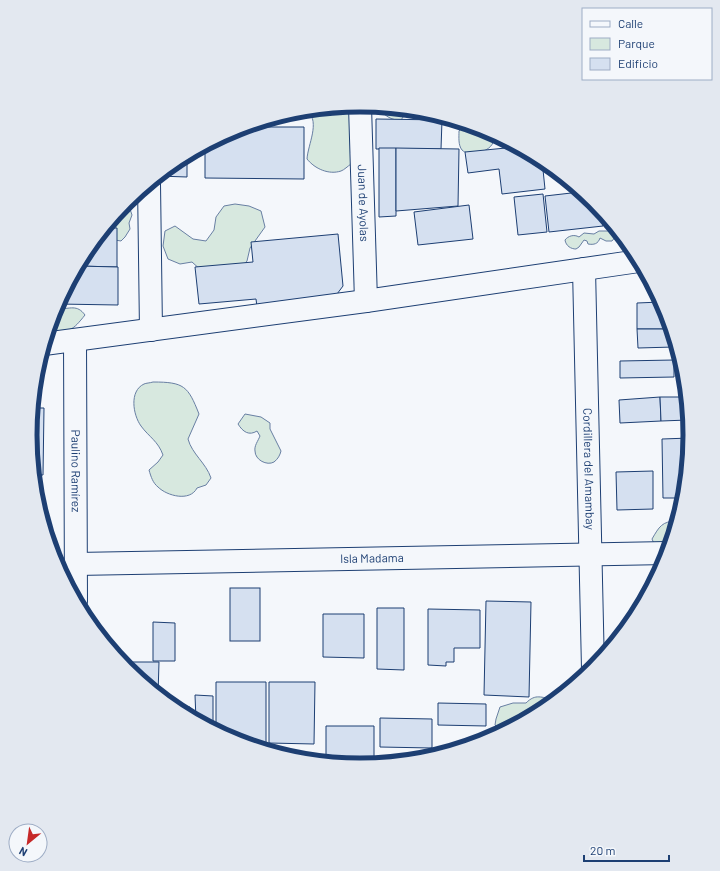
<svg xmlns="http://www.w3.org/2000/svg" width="720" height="871" font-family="Barlow,sans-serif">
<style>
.green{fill:#d7e8df;stroke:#687fa3}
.building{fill:#d5e0f0;stroke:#1d3f73}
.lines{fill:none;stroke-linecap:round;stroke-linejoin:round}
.minor-casing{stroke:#1d3f73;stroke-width:24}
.secondary-casing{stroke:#1d3f73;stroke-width:24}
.minor{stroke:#f4f7fb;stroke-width:22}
.secondary{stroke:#f4f7fb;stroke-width:22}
.labels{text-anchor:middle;stroke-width:3;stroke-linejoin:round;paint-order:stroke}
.street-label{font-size:12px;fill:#1d3f73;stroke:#f4f7fb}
.rim{fill:none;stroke:#1d3f73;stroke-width:5}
</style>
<rect width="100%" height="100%" fill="#f4f7fb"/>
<g class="green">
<path d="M360,106L351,164C348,166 344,170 341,171C329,175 315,169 307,159C308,144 320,123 308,111Z"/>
<path d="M378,107L408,110L401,120C392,121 383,115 378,107Z"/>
<path d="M465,124L492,133C501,151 469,158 462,150C458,145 459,137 459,131Z"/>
<path d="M132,198L129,206L132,215L129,223L130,229L125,237L121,241L115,240L107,229C114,218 121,206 132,198Z"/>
<polygon points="235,204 249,206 261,211 265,227 250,248 247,261 239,271 212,280 192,262 180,264 168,259 163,246 165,231 175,226 193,239 206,241 214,230 216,217 224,206"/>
<path d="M599,231H617L625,241L616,236L612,241H606L600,238C598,244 594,245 588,244L587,241L584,240L579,247L576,249C571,249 566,246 565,240C568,236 574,234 579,237L584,233L594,234Z"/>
<path d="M56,308L58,309C70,309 77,304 85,315C73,330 69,334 49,329Z"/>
<path d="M153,382C184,382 188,386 199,414L188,439C192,454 206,463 211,478L206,485L197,488C190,502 167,496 158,487C153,483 151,477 149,470L158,462L163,455C158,441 149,437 141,426C133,415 129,391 144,384C146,383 150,383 153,382Z"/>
<path d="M245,414L261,417L270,423V429L281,451C280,455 278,459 274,462C267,466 255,460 255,451C254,446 258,441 260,436L257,431C249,436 243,432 238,424Z"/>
<path d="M677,521L667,555L655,546L652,539C659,527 662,521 677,521Z"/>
<path d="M563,692H566L543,710L502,732L495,725L496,719L500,707L513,703H526C536,693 541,698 554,699Z"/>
</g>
<g class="building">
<polygon points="307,111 307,118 276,118 296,112"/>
<polygon points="376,119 442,120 441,149 376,149"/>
<polygon points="268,120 268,127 304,127 304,179 205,178 205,146 234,131"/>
<polygon points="516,147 542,160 545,189 502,194 499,169 468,173 465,152"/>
<polygon points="379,148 396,148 396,216 379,217"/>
<polygon points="396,148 459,149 458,206 396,211"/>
<polygon points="187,156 187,177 158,176 177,161"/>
<polygon points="580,192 594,202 602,212 603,226 549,232 545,196"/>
<polygon points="543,194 547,232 518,235 514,197"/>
<polygon points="469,205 473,239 418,245 414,212"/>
<polygon points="106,228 117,228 117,267 78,266 86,252 100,235 103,235 102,232"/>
<polygon points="338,234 343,286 331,302 257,307 256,299 199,304 195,267 253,262 251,242"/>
<polygon points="78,266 118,267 118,305 58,304"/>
<polygon points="661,302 665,309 671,329 637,329 637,303"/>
<polygon points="637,329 671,329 674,339 674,347 638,348"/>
<polygon points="674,360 674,377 620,378 620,361"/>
<polygon points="679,365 682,365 684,371 686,392 680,392"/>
<polygon points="660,397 661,421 620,423 619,400"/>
<polygon points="660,397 686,397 688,420 661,421"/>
<polygon points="33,408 44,408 43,475 34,475 30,435"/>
<polygon points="690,438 684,498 663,498 662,439"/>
<polygon points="653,471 653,509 617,510 616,472"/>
<rect x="230" y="588" width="30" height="53"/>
<polygon points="486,601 531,602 529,697 484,695"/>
<polygon points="377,608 404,608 404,670 377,669"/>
<polygon points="428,609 480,610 480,648 454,648 454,662 446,662 446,666 428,665"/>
<polygon points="323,614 364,614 364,658 323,657"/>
<polygon points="153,622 175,623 175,661 153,661"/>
<polygon points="121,662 159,662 158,695 126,669"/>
<polygon points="216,682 266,682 266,750 234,740 216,731"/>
<polygon points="269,682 315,682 314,744 269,743"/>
<polygon points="195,695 213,696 213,723 201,723 196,720"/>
<polygon points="438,703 486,704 486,726 438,725"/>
<polygon points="173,707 190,707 190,717 176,710"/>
<polygon points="380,718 432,719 432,748 380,747"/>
<polygon points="326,726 374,726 374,763 326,762"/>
</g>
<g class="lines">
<g class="minor-casing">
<g id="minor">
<path id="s1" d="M360,106L366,301"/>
<polyline points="149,184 151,330"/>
<path id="s2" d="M584,269L593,669"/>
<path id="s3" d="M75,340L76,601"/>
<path id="s4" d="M76,564L667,553"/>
</g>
</g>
<g class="secondary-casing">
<polyline id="secondary" points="44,344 366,301 639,261"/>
</g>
<use href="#minor" class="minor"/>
<use href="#secondary" class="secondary"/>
</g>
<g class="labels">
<g class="street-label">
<text dy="4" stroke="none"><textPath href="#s1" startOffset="97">Juan de Ayolas</textPath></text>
<text dy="4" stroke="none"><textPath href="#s2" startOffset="200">Cordillera del Amambay</textPath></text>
<text dy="4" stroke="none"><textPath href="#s3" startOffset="131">Paulino Ramírez</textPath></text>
<text dy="4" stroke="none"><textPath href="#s4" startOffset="296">Isla Madama</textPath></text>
</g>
</g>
<path d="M0 0H720V871H0ZM37 435a323 323 0 1 1 646 0a323 323 0 1 1-646 0Z" fill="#e3e8f0" fill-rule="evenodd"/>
<path class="rim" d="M37 435a323 323 0 1 1 646 0a323 323 0 1 1-646 0Z"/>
<rect x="582" y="8" width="130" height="72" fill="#f4f7fb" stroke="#9eadc5"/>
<rect x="590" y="21" width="20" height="6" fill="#f4f7fb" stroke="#9eadc5"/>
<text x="618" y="28" font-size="12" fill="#1d3f73">Calle</text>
<rect x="590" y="38" width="20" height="12" fill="#d7e8df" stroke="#9eadc5"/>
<text x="618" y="48" font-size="12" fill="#1d3f73">Parque</text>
<rect x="590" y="58" width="20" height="12" fill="#d5e0f0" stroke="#9eadc5"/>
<text x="618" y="68" font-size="12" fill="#1d3f73">Edificio</text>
<g transform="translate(28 843) rotate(209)"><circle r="19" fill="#f4f7fb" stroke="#9eadc5"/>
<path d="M0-3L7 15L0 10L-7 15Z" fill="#c62828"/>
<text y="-6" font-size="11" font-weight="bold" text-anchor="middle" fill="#1d3f73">N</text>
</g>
<path d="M584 855v6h85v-6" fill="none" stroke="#1d3f73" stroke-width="2"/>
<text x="590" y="855" font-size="12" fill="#1d3f73" stroke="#f4f7fb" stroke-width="3" paint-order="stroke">20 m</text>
</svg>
